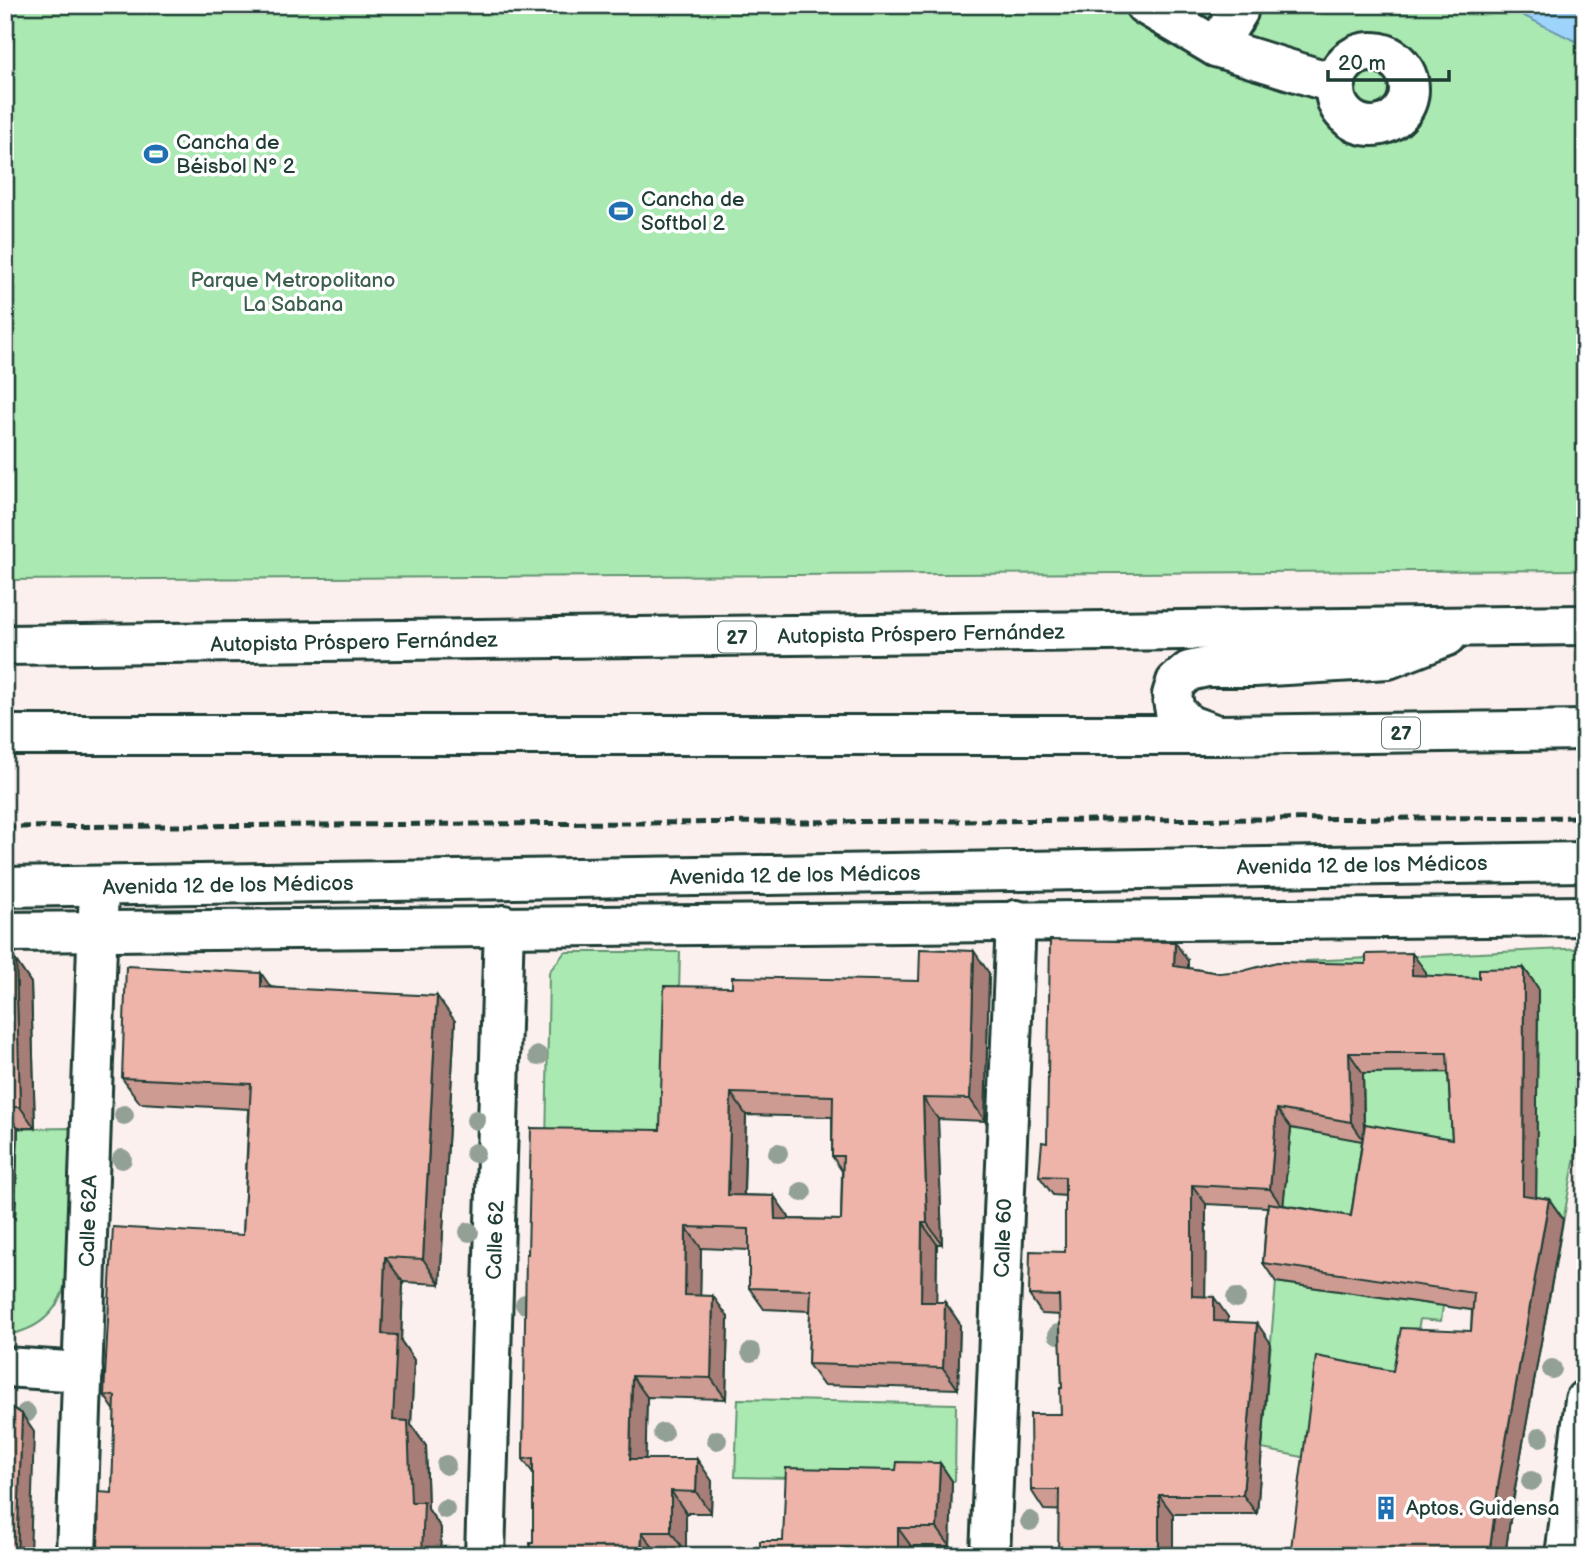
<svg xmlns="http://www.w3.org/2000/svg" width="1590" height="1561" font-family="'Balsamiq Sans',sans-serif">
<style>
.green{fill:#aae9b1;stroke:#649372;stroke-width:2}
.water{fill:#9ed3fc;stroke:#6b97ac;stroke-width:2}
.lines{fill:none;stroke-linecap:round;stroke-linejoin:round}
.minor-casing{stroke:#1f3d34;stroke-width:44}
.major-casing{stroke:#1f3d34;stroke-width:44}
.highway-casing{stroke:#1f3d34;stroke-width:44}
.minor{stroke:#fff;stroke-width:38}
.major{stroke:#fff;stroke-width:38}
.highway{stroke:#fff;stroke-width:38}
.rail{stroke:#1f3d34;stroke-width:5;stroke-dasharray:10 5;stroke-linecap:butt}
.tree{fill:#92a095}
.wall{fill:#cd9b92;stroke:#1f3d34;stroke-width:2;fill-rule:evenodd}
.shaded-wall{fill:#a77e77;stroke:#1f3d34;stroke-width:2}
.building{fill:#eeb4aa;stroke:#1f3d34;stroke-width:2;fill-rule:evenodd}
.labels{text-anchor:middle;stroke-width:7;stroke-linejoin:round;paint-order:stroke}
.shield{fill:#fff;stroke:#627771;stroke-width:2}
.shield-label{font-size:19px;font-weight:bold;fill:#1f3d34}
.poi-label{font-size:21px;fill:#1f3d34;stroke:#fff;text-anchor:start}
.park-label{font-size:21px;fill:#3b5f4d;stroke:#fff}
.street-label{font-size:21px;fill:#1f3d34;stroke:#fff}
</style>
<rect width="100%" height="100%" fill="#fcf0ee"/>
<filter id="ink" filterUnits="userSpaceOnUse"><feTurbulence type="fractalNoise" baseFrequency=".0143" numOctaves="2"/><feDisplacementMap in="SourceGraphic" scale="14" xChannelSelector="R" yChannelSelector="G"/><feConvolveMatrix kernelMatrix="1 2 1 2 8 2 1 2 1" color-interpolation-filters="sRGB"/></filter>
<g filter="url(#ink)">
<g class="green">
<polygon points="5,5 1585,5 1585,570 5,580"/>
<polygon points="1585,948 1585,1102 1545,1321 1443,1306 1441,1321 1420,1319 1407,1390 1321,1446 1516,1484 1514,1499 1262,1449 1276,1282 1436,1305 1365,1235 1280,1233 1291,1128 1364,1141 1363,1073 1461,1072 1425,995 1425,972 1305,975 1306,961"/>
<polygon points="565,952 680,952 675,1151 546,1149 549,972"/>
<path d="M71,1128L67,1275C61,1310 41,1330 5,1335V1218L15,1217L16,1177L5,1129Z"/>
<polygon points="738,1399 956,1404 955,1481 735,1477"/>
</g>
<polygon class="water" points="1513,5 1585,5 1585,46 1518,13"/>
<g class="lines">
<g class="minor-casing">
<g id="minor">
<polyline points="1145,5 1216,47 1336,84"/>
<polyline points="1216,47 1238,12 1239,5"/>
<circle cx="1372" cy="89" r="37"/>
<polyline points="5,1367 83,1372"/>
<polyline points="76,1556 99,887"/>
<polyline points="485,1556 504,925"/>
<polyline points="990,1556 1016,920"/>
<polyline points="1565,1556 1585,1400"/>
</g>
</g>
<g class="major-casing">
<g id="major">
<polyline points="5,887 1585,862"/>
<polyline points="5,932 1585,916"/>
</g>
</g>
<g class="highway-casing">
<g id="highway">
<polyline points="5,645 1585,625"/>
<polyline points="5,735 1217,735 1585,730"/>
<polyline points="1217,735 1189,725 1175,711 1172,695 1176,682 1189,671 1207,667 1254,667 1388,659 1447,636"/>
</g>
</g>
<use href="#minor" class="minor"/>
<use href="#major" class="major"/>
<use href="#highway" class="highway"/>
<polyline class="rail" points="5,827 1585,817"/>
</g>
<g class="tree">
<circle cx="538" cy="1056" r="10"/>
<circle cx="124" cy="1115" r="10"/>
<circle cx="476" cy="1120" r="10"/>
<circle cx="475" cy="1153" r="10"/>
<circle cx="778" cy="1153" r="10"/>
<circle cx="122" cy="1159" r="10"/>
<circle cx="802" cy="1192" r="10"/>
<circle cx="469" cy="1232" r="10"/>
<circle cx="1236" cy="1298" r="10"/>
<circle cx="525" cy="1304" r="10"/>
<circle cx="1058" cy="1334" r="10"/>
<circle cx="751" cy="1352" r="10"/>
<circle cx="1552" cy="1369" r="10"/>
<circle cx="26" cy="1413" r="10"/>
<circle cx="663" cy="1433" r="10"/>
<circle cx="1540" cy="1437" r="10"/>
<circle cx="717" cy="1440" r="10"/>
<circle cx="446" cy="1465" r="10"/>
<circle cx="1531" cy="1481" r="10"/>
<circle cx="445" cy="1509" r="10"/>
<circle cx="1030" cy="1521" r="10"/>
</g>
<g class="wall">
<polygon points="5,961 16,961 31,983 35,1128 18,1128 15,1218 5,1218"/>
<path d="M1188,961V968L1219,973L1426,972V976L1479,978L1524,968L1538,988L1536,1197L1549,1199L1563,1219L1513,1499L1505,1556H1290L1393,1371L1471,1331L1472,1310L1276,1282L1263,1263L1267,1207L1206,1204L1205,1297L1228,1317V1322L1270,1342L1257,1514H1173L1044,1510L1031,1490L1061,1414L1062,1388L1060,1315L1042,1314L1029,1295L1065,1252V1196L1053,1195L1039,1176L1047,1143ZM1448,1072L1452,1139L1364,1131L1363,1073ZM1291,1128L1362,1141L1351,1216L1283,1205Z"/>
<path d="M989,973L985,1121L938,1119L942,1244H937L936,1302H945L960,1324L958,1389L823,1385L808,1364L810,1311L764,1309L749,1288V1250L701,1248L700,1296L728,1317L726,1399L647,1397L645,1459L712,1481L711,1513H686V1553H657L533,1543V1473L523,1459L528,1254L660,1130L732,987L919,981ZM746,1115L832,1117V1156L842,1171L841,1220L789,1219L774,1196L744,1195Z"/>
<polygon points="271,987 455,1021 440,1284 403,1282 401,1341 414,1360 411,1425 426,1446 428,1509 441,1528 440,1556 98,1556 112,1493 115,1411 104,1395 243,1235 249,1109 140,1103 122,1078"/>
<polygon points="940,1463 952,1481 950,1546 911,1546 911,1556 760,1556 896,1470"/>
</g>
<g class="shaded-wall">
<polygon points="1175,942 1188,961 1188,985 1174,966"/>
<polygon points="974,951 989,973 985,1121 970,1099"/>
<polygon points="1412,953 1426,972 1425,995 1412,975"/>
<polygon points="16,961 31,983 35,1128 20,1107"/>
<polygon points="1524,968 1538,988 1536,1214 1523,1195"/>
<polygon points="261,973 279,999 261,987"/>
<polygon points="437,996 455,1021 440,1284 423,1259"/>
<polygon points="1349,1053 1363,1073 1364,1141 1351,1122"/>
<polygon points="731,1093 746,1115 743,1217 728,1195"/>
<polygon points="923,1098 938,1119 942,1244 927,1223"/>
<polygon points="1277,1109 1291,1128 1283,1208 1270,1189"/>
<polygon points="5,1111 18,1128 15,1218 5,1203"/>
<polygon points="1192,1185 1206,1204 1205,1315 1192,1296"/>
<polygon points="774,1196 789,1217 790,1240 775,1219"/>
<polygon points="1549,1199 1563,1219 1513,1499 1505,1556 1489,1556 1499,1480"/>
<polygon points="922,1223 937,1244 936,1324 921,1302"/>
<polygon points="686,1227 701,1248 700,1317 685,1295"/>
<polygon points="385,1257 403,1282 401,1341 414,1360 411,1425 426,1446 428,1509 441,1528 440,1556 422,1556 393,1420 382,1334"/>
<polygon points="713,1296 728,1317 726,1399 711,1378"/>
<polygon points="1214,1297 1228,1317 1227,1341 1214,1321"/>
<polygon points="945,1302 960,1324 958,1389 943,1368"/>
<polygon points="1257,1323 1270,1342 1257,1514 1243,1495"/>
<polygon points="632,1376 647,1397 645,1480 630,1459"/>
<polygon points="22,1414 34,1432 30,1556 17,1556"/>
<polygon points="697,1459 712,1481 711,1513 696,1492"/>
<polygon points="940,1463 952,1481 950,1546 937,1528"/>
<polygon points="671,1491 686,1513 686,1553 671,1532"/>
<polygon points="1159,1495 1173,1514 1173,1556 1159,1556"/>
<polygon points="898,1528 911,1546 911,1556 898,1556"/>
<polygon points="642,1532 657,1553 657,1556 641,1556"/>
</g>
<g class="building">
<polygon points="1050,940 1175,942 1174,966 1219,973 1243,971 1277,962 1366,964 1366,954 1412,953 1412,975 1479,978 1479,969 1524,968 1523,1195 1549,1199 1499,1480 1489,1556 1290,1556 1316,1356 1393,1371 1401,1328 1471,1331 1474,1293 1263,1263 1268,1203 1351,1216 1365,1124 1452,1139 1447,1053 1349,1053 1351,1122 1277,1109 1270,1189 1192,1185 1192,1296 1214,1297 1214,1321 1257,1323 1243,1495 1159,1495 1159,1556 1058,1556 1059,1490 1031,1490 1030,1414 1061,1414 1060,1388 1062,1388 1059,1296 1029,1295 1030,1251 1065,1252 1065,1177 1039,1176 1042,1142 1047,1143"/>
<path d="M920,949L974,951L970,1099L923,1098L927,1223H922L921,1302H945L943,1368L808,1364L811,1290L749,1288V1229L686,1227L685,1295L713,1296L711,1378L632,1376L630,1459H697L696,1492L671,1491V1532H642L641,1556H530V1543H533V1458L523,1459L526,1254H528L531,1128L660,1130L664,986L732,987V977L919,981ZM731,1093L833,1096L832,1156H843L841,1220L775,1219L774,1196L728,1195Z"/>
<polygon points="5,961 16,961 20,1107 5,1107"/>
<polygon points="126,966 261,973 261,987 437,996 423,1259 385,1257 382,1334 397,1335 393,1420 408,1421 411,1502 424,1502 422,1556 98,1556 99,1492 112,1493 115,1396 104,1395 113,1227 243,1235 251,1084 122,1078"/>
<polygon points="5,1403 22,1414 17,1556 5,1556"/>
<polygon points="897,1462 940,1463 937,1528 898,1528 898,1556 760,1556 760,1541 783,1541 786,1468 896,1470"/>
<polygon points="1585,1496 1585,1556 1578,1556 1583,1508"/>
</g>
</g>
<defs>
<g id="stadium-bare" transform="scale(1.89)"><path d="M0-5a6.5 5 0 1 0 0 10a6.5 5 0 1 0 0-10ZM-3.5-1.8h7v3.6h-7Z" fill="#1f6fb2" stroke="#fff" stroke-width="2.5" paint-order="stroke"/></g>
<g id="building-bare" transform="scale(1.89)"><path d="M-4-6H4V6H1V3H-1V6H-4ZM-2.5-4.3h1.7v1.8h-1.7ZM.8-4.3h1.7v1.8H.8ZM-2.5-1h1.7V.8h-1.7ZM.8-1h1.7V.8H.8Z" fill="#1f6fb2" stroke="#fff" stroke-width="2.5" paint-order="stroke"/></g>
</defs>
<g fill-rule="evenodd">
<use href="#stadium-bare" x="156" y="154"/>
<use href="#stadium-bare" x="621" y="211"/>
<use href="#building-bare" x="1386" y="1508"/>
</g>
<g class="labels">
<g class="shield">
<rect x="718" y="621.5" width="38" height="31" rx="5"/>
<rect x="1382" y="717.5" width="38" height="31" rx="5"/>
</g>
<g class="shield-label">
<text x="737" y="644">27</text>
<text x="1401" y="740">27</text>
</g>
<g class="poi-label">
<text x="176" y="149">Cancha de<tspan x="176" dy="24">Béisbol Nº 2</tspan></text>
<text x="641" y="206">Cancha de<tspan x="641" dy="24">Softbol 2</tspan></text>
<text x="1406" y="1515">Aptos. Guidensa</text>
</g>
<g class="park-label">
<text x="293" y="287">Parque Metropolitano<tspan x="293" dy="24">La Sabana</tspan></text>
</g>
<g class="street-label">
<text transform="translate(921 634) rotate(-1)" y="7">Autopista Próspero Fernández</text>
<text transform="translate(354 642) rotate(-1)" y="7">Autopista Próspero Fernández</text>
<text transform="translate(1362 865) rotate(-1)" y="7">Avenida 12 de los Médicos</text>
<text transform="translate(795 875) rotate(-1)" y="7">Avenida 12 de los Médicos</text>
<text transform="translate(228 885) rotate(-1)" y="7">Avenida 12 de los Médicos</text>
<text transform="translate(88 1221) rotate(-88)" y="7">Calle 62A</text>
<text transform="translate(1003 1238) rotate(-88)" y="7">Calle 60</text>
<text transform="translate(495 1240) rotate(-88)" y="7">Calle 62</text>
</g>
</g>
<rect width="1590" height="1561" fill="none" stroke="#fff" stroke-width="28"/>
<rect x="14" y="14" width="1562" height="1533" fill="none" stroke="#1f3d34" stroke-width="2.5" filter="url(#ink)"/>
<path d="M1328 70v10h121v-10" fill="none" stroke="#1f3d34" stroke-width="3.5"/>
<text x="1338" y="70" font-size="21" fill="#1f3d34" stroke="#ffffff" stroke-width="5" paint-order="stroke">20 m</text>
</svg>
